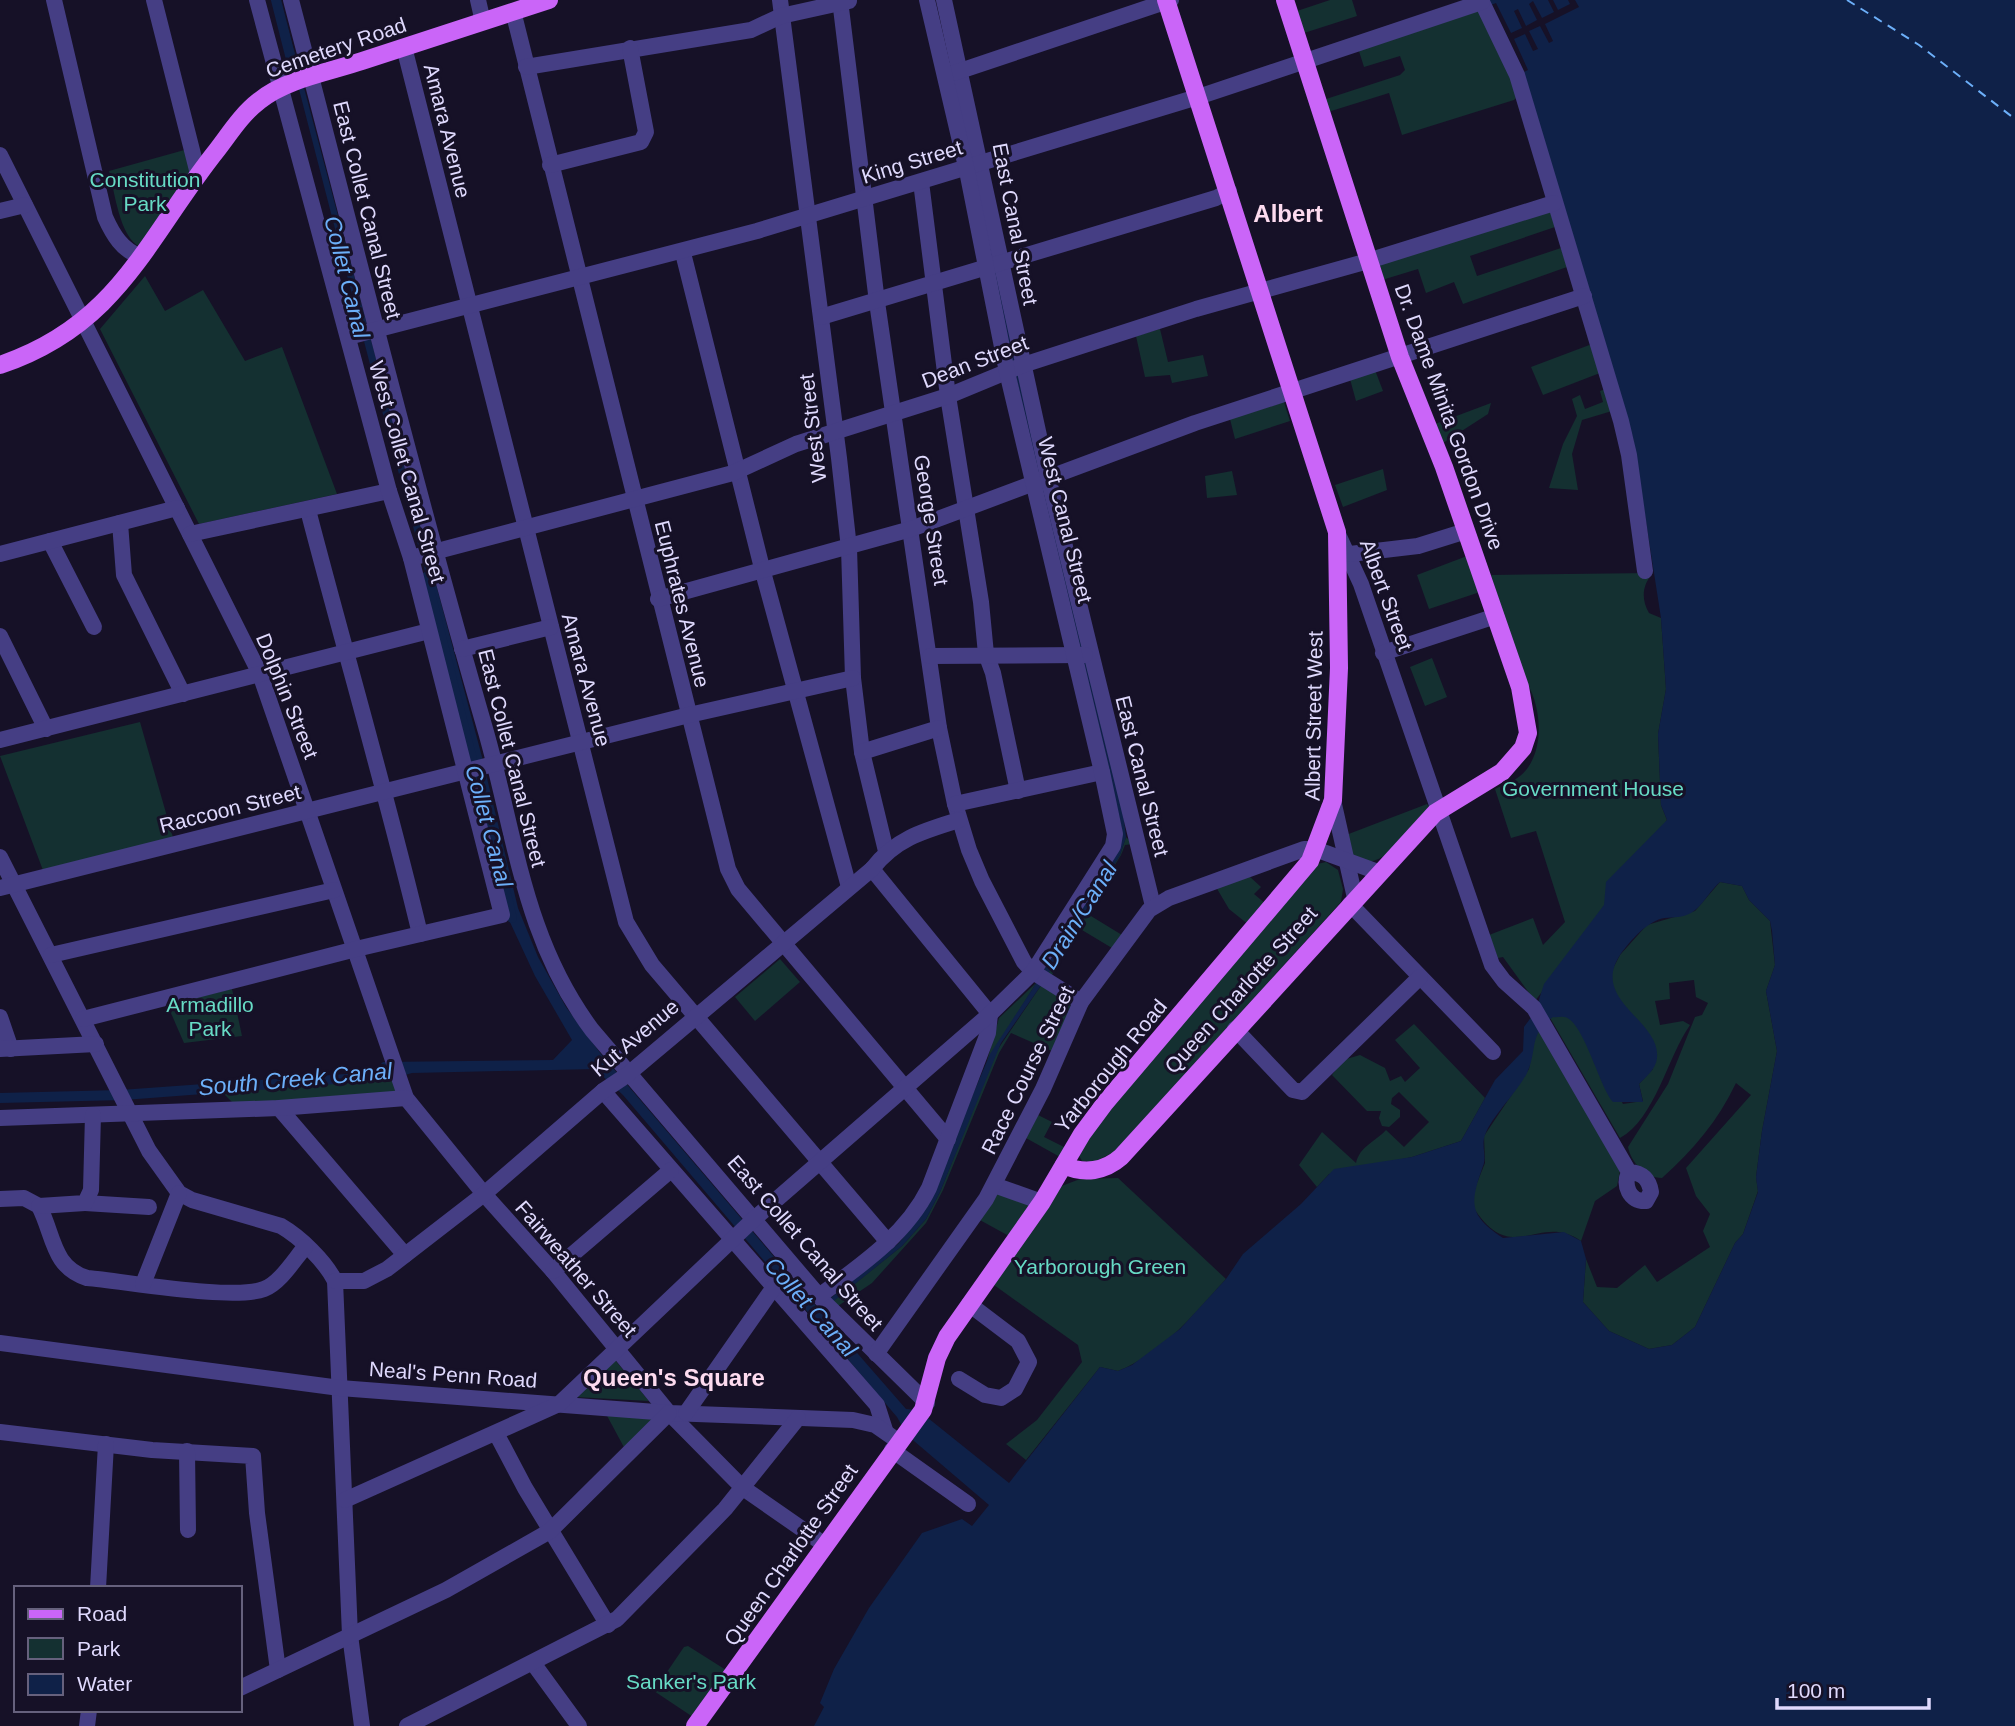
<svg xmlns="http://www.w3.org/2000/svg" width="2015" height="1726" font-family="Helvetica,sans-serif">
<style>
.green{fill:#143031}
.water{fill:#0f2148;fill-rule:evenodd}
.pier{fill:#161127}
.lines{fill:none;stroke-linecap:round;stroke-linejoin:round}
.canal{stroke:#0f2148;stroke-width:10}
.ferry{stroke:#6caff9;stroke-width:2;stroke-dasharray:9 7;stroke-linecap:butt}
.minor{stroke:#453e84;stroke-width:16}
.major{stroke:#ca65f8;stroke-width:18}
.labels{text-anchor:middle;stroke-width:6;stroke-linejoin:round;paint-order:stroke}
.street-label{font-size:21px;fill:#dfd9fd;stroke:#161127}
.park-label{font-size:21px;fill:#67dbc5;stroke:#161127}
.water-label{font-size:23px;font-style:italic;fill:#6caff9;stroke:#161127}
.quarter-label{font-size:24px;font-weight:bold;fill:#fddbef;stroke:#161127}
</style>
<rect width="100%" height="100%" fill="#161127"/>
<g class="green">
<polygon points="1330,0 1352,0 1357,16 1304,33 1297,11"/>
<polygon points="1477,8 1512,76 1516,98 1514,100 1402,135 1389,93 1328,112 1323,100 1400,75 1405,70 1400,56 1364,67 1358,48"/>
<path d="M188,149L194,170L140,247C119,236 115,192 109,171Z"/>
<polygon points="1549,207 1555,227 1470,256 1477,276 1561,248 1567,267 1463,304 1454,282 1426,293 1418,269 1382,280 1376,262"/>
<polygon points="145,276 165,311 203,290 245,361 282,347 337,494 199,524 100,329"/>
<polygon points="1160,329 1168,362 1203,355 1208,376 1172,383 1170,375 1145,377 1136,336"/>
<polygon points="1592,344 1600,373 1543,395 1531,367"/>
<polygon points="1375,370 1383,391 1356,401 1350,379"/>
<polygon points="1606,389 1612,411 1582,420 1572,454 1578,490 1549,488 1563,444 1577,416 1572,399 1580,395 1585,409 1603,402 1600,391"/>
<polygon points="1284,402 1290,421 1235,439 1230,419"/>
<polygon points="1491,403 1488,414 1443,443 1435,424"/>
<polygon points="1383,469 1387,490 1343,507 1335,485"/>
<polygon points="1232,471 1237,495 1207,498 1205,476"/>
<polygon points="1467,556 1480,592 1429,609 1417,575"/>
<path d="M1653,573C1642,585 1641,599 1649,613L1661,618L1666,689L1658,734L1661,805L1667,820L1616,894L1535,1001L1503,957L1498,958L1489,935L1533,918L1543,945L1565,922L1536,831L1511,838L1495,789C1503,785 1513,782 1520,776C1547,754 1542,702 1523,677L1491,575Z"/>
<polygon points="1432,658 1447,697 1425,706 1410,667"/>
<polygon points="140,722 174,841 44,873 0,756"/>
<path d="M1427,804L1431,809C1411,829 1386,870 1355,861L1346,835Z"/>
<polygon points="1126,837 1133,844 1125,845 1121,855 1086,913 1122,935 1112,948 1077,927 1051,977 1046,974 1120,855"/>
<polygon points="1326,862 1338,870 1343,889 1341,902 1114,1152 1094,1162 1082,1161 1078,1154 1084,1140 1317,864"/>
<polygon points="1249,876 1261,887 1254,894 1267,905 1249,925 1229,909 1216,887"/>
<path d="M1720,882L1742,886L1749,900L1770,921L1775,965L1766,991L1777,1051L1762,1131L1756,1177L1758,1191L1743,1234L1735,1243L1695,1327L1672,1345L1649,1349L1609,1331L1583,1302L1586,1259L1597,1287L1617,1288L1645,1265L1657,1282L1710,1247L1703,1231L1710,1214L1696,1196L1686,1168L1751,1095L1736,1083C1718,1121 1693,1150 1662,1178C1645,1178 1631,1162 1628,1147L1668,1084L1695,1017L1702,1015L1708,1003L1696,997L1694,980L1669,983L1670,999L1655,1001L1660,1025L1683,1021L1690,1025C1668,1056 1655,1119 1620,1138L1549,1016L1572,1011L1623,1104L1643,1101L1639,1084L1653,1069L1595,1003L1620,955L1647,925L1695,911Z"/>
<polygon points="780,959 800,982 755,1021 735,997"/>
<polygon points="1037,982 987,1061 999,1018"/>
<polygon points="1042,984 1070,1004 1071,1008 1052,1051 1011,1033 999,1053 943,1190 926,1223 872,1283 838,1306 833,1301 902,1246 926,1219 940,1192 996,1052"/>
<polygon points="232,989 242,1036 184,1043 167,1004"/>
<path d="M1414,1024L1485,1098L1461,1141L1412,1157L1329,1174L1317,1187L1299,1165L1322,1132L1356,1163C1360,1146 1375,1142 1386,1130L1404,1147L1429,1122L1399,1092L1392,1098L1391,1104L1400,1110V1117L1389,1127L1382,1126L1379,1118L1381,1111H1367L1332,1075L1343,1060L1360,1055L1385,1068L1390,1081L1401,1076L1405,1082L1420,1068L1395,1040Z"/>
<path d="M1541,1027L1620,1171L1617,1186L1595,1201L1581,1241C1538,1211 1513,1269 1473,1207V1193L1485,1163L1484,1136L1529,1069L1534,1037Z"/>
<polygon points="394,1078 398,1092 236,1106 222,1092"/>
<polygon points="1038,1115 1052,1122 1044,1137 1066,1148 1060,1157 1026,1138"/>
<path d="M1118,1178L1226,1279C1194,1314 1163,1353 1118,1371L1100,1367L1026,1460L1006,1444L1037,1420L1082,1362L1078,1345L994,1285L1059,1187L1080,1179Z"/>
<polygon points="996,1193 1031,1204 1009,1236 978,1219"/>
<polygon points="615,1360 649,1401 575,1397"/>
<polygon points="605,1412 650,1415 652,1420 626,1451"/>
<polygon points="688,1646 726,1670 696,1719 654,1691 684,1647"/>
</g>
<path class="water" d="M276,0H280L299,69L482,757L518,908L538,957L566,1007L601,1054L816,1306L822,1305L899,1243L923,1212L990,1054L1037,982L1122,829L1035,464L934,0L1122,803L1126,837L1120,855L1042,984L1001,1043L940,1192L926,1219L902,1246L825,1308L824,1315L906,1409L918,1410L1009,1483L1100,1367L1118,1371L1132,1365L1180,1329L1226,1279L1243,1254L1301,1204L1334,1169L1412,1157L1461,1141L1495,1080L1523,1051L1524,1027L1535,1012L1544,984L1604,905L1606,882L1667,820L1661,805L1658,734L1666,689L1661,618L1633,438L1488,0H2015V1726H814L824,1707L820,1703L834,1669L869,1608L922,1533L962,1519L972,1526L989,1505L907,1435L897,1417L623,1095L595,1069L412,1073L388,1080L124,1100L0,1103V1093L120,1090L346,1074L373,1071L383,1062L553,1060L572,1040L535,976L509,920L508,892L481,780L381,407ZM1720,882L1742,886L1749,900L1770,921L1772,931L1775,965L1766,991L1777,1051L1762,1131L1756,1177L1758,1192L1743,1234L1735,1243L1695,1327L1672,1345L1649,1349L1609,1331L1583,1302L1586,1259L1581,1241L1564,1232L1503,1238C1468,1215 1470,1203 1483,1166C1487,1157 1481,1145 1485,1135C1492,1116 1516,1094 1527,1073C1538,1050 1528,1034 1553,1017C1557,1018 1560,1016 1564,1017C1583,1019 1599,1086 1613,1102H1643L1639,1084C1646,1077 1656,1069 1657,1058C1661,1020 1590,1001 1620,955C1630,941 1648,920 1665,918C1674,917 1682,918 1691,913C1702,907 1710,890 1720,882Z"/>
<polygon class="pier" points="1548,0 1553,0 1558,10 1570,4 1568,0 1575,0 1579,7 1545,24 1553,41 1549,43 1540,26 1529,31 1538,49 1533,51 1525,34 1514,39 1528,70 1524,72 1491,5 1496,3 1511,33 1522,28 1514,11 1518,9 1526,26 1537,20 1529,4 1533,1 1542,18 1554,12"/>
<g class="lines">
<g class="canal">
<polyline points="276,0 292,63"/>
<polyline points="426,577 512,918"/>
</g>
<polyline class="ferry" points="1847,0 1919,45 2015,119"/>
<g class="minor">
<path d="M54,0L105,217C113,235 122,250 141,257"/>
<polyline points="154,0 198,174"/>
<path d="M291,0C355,244 416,490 486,732C516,838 524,939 592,1030L825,1303L927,1403"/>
<polyline points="478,0 483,22"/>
<polyline points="780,0 839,458 849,548 853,678 862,752 886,851"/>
<polyline points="840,0 877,302 939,728 955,804 969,850 982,881 1024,962 1033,972 1081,1002"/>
<polyline points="944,0 1048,477 1153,906"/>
<polyline points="1481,0 1517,75 1621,421 1629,455 1645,571"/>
<polyline points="513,11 728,869 738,889 948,1139"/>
<polyline points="404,47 626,922 652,965 888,1242"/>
<polyline points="526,67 751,30 781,16 849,1"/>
<polyline points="954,73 1171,0"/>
<polyline points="0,155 260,674 406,1098 484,1194 553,1271 669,1413 743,1488 825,1545"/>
<polyline points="550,165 641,142 646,132 630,48"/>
<polyline points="921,182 948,396 981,602 986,654 993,673 1018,791"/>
<polyline points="0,211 25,205"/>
<polyline points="683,253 763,572 849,887"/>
<polyline points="821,317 1216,198 1229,191"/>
<polyline points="348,337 757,231 1204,95 1482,2"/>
<path d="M308,510C345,652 386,792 420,934"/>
<polyline points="120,523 124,575 183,694"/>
<path d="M1337,532L1361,584L1492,965L1504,981L1534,1008L1629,1172C1623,1185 1629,1202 1646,1201L1651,1192C1649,1179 1643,1173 1629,1172"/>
<polyline points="190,534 389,491"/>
<polyline points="50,541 94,627"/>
<polyline points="0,554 177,508"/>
<polyline points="1350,554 1418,546 1466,531"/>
<polyline points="411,558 733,473 796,444 948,396 1023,365 1196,309 1368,261 1554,203"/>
<polyline points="658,599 911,529 1195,423 1584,296"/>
<polyline points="0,636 46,729"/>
<polyline points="462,649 551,627"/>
<polyline points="1383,653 1496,616"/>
<polyline points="930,656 1085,655"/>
<polyline points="0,740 429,631"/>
<polyline points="862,752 939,728"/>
<polyline points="1333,800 1355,898"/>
<polyline points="955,804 1102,772"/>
<path d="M0,857L149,1151L179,1193L192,1200L281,1226C300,1237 325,1261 335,1281L350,1635L362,1726"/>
<polyline points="872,869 990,1014"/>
<polyline points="0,888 689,715 853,678"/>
<polyline points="1350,904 1493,1052"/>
<polyline points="51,955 334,890"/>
<polyline points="0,1017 11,1049"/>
<polyline points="83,1019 356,949 502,915 411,558 389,491 257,0"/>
<polyline points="1235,1029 1293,1090 1302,1092 1420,977"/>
<polyline points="0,1049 96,1044"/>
<polyline points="603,1091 877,1405 885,1430"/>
<polyline points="279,1108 405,1255"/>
<polyline points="0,1118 279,1108 406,1098"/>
<polyline points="994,1185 1042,1202"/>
<path d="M0,1199L24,1198L39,1206C54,1235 52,1267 87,1278C124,1281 234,1301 264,1289C280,1283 294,1260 305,1247"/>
<polyline points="85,1203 149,1207"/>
<polyline points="39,1206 85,1203 91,1190 93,1115"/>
<polyline points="553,1271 671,1170"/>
<path d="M335,1281H364L387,1269L484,1194L603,1091L627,1075L872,869C895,839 923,831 959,820"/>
<polyline points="143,1284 179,1193"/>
<path d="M819,1296C860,1266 906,1235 929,1188L988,1033L990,1014"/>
<polyline points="0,1343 340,1388 669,1413 853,1420 875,1425 898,1441"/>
<polyline points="876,1354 986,1199 1043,1089 1081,1002 1149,910 1169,898 1304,849 1315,849 1378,872"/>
<polyline points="959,1379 985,1395 1001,1398 1015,1389 1029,1362 1018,1341 969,1304"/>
<polyline points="686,1413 774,1287"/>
<polyline points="0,1432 152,1450 253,1456 257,1513 278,1670"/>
<polyline points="496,1433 525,1488 608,1625"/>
<polyline points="892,1450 968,1504"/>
<polyline points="187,1451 188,1530"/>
<polyline points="345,1500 559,1404 754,1219 990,1014 1033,972 1113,846 1115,834 1102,772 1007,372 967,171 927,0"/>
<polyline points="98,1588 106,1444"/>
<polyline points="533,1663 579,1726"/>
<polyline points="240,1688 446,1590 550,1531 669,1413"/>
<polyline points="87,1726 89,1710"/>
<polyline points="407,1726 617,1619 725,1509 798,1418"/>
</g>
<g class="major">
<path d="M0,365C119,325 146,239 217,150C230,133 242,114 259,101C286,79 329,72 362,61C424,41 486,20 549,0"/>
<path d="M1064,1165C1084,1175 1105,1171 1121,1157L1435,813L1502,772L1523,748L1528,733L1520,687L1444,467L1400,357L1285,0"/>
<polyline points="695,1726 923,1410 937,1358 947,1337 1042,1202 1082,1134 1105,1103 1310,861 1333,800 1339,668 1337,532 1166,0"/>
</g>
</g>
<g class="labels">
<g class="street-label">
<text transform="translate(336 48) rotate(-19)" y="7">Cemetery Road</text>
<text transform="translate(447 131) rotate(76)" y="7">Amara Avenue</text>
<text transform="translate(912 162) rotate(-17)" y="7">King Street</text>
<text transform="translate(367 210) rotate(76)" y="7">East Collet Canal Street</text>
<text transform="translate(1015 224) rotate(79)" y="7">East Canal Street</text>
<text transform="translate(975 362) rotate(-21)" y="7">Dean Street</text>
<text transform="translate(1449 417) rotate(70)" y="7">Dr. Dame Minita Gordon Drive</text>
<text transform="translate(813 428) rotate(-97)" y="7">West Street</text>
<text transform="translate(407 472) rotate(74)" y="7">West Collet Canal Street</text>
<text transform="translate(931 520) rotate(81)" y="7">George Street</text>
<text transform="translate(1065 520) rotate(76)" y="7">West Canal Street</text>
<text transform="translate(1386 595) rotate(70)" y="7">Albert Street</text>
<text transform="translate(682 604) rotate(76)" y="7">Euphrates Avenue</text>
<text transform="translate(586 680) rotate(75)" y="7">Amara Avenue</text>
<text transform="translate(287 696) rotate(68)" y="7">Dolphin Street</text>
<text transform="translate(1314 716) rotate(-89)" y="7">Albert Street West</text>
<text transform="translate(512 758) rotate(76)" y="7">East Collet Canal Street</text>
<text transform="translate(1142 776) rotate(76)" y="7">East Canal Street</text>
<text transform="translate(230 809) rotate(-14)" y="7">Raccoon Street</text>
<text transform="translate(1241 990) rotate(-48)" y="7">Queen Charlotte Street</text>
<text transform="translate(635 1038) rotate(-40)" y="7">Kut Avenue</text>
<text transform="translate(1111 1066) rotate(-51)" y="7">Yarborough Road</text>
<text transform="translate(1028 1070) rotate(-64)" y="7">Race Course Street</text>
<text transform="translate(805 1243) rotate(49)" y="7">East Collet Canal Street</text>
<text transform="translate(576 1269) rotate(49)" y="7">Fairweather Street</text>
<text transform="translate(453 1375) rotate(4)" y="7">Neal's Penn Road</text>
<text transform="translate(791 1555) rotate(-55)" y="7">Queen Charlotte Street</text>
</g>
<g class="park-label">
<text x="145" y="187">Constitution<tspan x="145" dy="24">Park</tspan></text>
<text x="1593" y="796">Government House</text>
<text x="210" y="1012">Armadillo<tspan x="210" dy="24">Park</tspan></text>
<text x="1100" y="1274">Yarborough Green</text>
<text x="691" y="1689">Sanker's Park</text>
</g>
<g class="water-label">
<text transform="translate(347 277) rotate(76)" y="8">Collet Canal</text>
<text transform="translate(489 826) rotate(75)" y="8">Collet Canal</text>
<text transform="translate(1079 915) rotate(-58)" y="8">Drain/Canal</text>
<text transform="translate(295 1079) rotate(-5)" y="8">South Creek Canal</text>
<text transform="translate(811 1307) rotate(48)" y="8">Collet Canal</text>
</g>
<g class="quarter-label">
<text x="1288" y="222">Albert</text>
<text x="674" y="1386">Queen's Square</text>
</g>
</g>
<rect x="14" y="1586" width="228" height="126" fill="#161127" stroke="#66617d" stroke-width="2"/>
<rect x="28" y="1609" width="35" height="10" fill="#ca65f8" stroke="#66617d" stroke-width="2"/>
<text x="77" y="1621" font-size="21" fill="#dfd9fd">Road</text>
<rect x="28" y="1638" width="35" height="21" fill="#143031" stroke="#66617d" stroke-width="2"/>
<text x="77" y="1656" font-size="21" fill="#dfd9fd">Park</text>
<rect x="28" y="1674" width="35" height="21" fill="#0f2148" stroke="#66617d" stroke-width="2"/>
<text x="77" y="1691" font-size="21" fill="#dfd9fd">Water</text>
<path d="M1777 1698v10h152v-10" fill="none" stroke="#dfd9fd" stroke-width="3.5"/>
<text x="1787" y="1698" font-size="21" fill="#dfd9fd" stroke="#161127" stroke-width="5" paint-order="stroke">100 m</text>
</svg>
